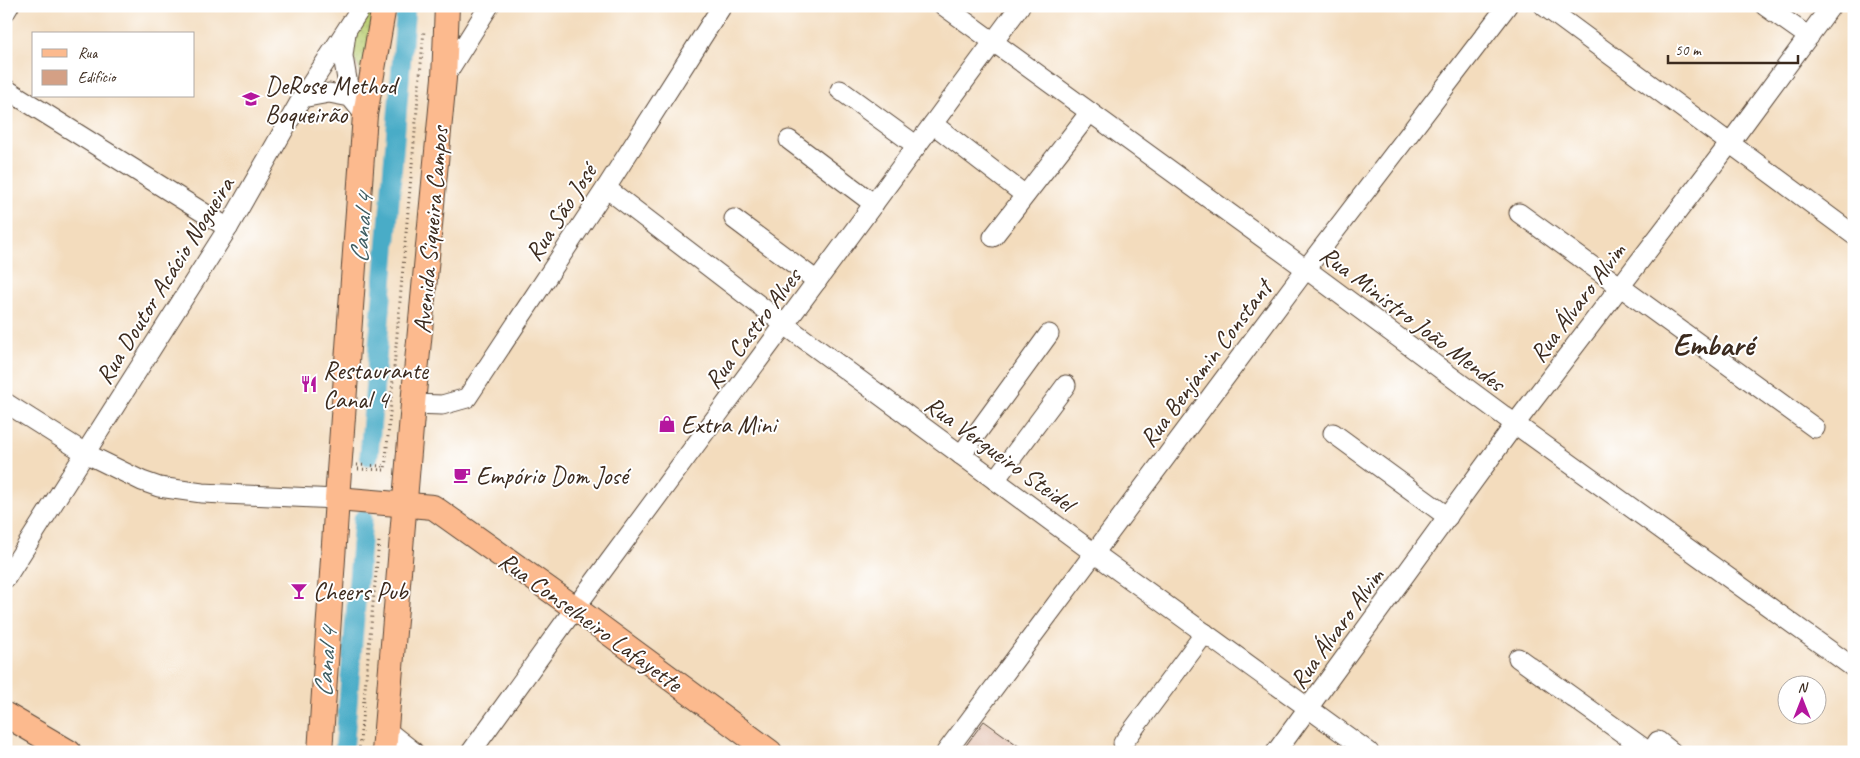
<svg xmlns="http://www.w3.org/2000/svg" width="1860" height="758" font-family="Caveat,sans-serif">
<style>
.grass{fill:url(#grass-dots);stroke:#7a7c48}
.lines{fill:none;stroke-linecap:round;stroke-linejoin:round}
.canal{stroke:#48acc7;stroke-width:19}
.building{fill:#d4a085}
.minor-casing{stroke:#574536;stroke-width:21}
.major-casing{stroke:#574536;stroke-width:26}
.path{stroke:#574536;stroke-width:3;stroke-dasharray:1 4;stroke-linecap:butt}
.minor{stroke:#fff;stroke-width:19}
.major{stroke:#fcba8e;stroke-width:24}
.labels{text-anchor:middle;stroke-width:4;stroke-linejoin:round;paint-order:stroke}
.poi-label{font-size:25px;fill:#3b2a1e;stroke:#fff;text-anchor:start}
.street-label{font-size:25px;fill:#3b2a1e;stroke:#fff}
.water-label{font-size:26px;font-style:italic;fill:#405e62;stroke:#fff}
.district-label{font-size:30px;font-weight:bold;fill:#3b2a1e;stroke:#fff}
</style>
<defs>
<pattern id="grass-dots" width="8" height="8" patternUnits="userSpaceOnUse" patternTransform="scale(1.25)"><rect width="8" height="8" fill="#b9ce71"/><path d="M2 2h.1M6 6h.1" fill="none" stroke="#a0b161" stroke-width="1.8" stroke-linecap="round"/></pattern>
</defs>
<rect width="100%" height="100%" fill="#fff"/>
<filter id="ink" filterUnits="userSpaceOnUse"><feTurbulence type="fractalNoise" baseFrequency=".02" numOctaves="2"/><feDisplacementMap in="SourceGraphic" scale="10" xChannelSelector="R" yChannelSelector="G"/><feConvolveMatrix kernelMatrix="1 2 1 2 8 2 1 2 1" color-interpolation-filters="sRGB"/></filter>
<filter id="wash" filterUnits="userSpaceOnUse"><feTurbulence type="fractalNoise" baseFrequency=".0096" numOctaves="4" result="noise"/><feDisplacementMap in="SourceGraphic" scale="20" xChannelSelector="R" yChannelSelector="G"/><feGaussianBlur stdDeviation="1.12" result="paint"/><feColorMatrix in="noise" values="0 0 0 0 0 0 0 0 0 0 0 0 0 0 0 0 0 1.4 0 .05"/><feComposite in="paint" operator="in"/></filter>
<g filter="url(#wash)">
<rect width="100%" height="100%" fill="#f3dcbd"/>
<path class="grass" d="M368,6H379L369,82C360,70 348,55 351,38C352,30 364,14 368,6Z"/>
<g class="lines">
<g class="canal">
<polyline points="369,456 406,6"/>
<polyline points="344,752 363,519"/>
</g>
</g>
<g id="blocks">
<polygon class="building" points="984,721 1027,752 961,752"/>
</g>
</g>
<g filter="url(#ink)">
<use href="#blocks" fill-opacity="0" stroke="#574536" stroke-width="1"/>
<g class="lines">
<g class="minor-casing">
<g id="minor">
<polyline points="944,6 1306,269 1515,424 1854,668"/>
<polyline points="1544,6 1854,235"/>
<polyline points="1765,6 1809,37"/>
<polyline points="6,11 9,6"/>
<polyline points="346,33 343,56 350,97"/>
<polyline points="444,78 489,6"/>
<polyline points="6,89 228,228"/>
<polyline points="840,90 917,146"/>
<polyline points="302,98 329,93 350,97 365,115"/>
<polyline points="933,124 1025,195"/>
<polyline points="789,140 874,204"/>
<polyline points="606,188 785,325 1094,553 1369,752"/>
<polyline points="1519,213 1815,428"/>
<polyline points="734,219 817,281"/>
<polyline points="993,237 1090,112"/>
<polyline points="6,403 85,453 142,481 159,487 202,493 337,499"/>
<polyline points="413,404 442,405 467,398 606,188 722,6"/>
<polyline points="1333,433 1448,517"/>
<polyline points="961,455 1049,334"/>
<polyline points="995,480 1066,385"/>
<polyline points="6,578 228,228 302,98 362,6"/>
<polyline points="1518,658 1649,752"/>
<polyline points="386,730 414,752"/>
<polyline points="1123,743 1205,633"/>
<polyline points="471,752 575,608 1020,6"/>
<polyline points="946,752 1306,269 1507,6"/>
<polyline points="1276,752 1515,424 1730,143 1831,6"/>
<polyline points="1651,752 1658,741 1672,752"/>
</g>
</g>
<g class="major-casing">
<g id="major">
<polyline points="337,499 433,507 575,608 770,752"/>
<polyline points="6,715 69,752"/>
<polyline points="320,752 337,499 365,115 384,6"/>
<polyline points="384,752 413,404 444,78 447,6"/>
</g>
</g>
<g class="path">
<polyline points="357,465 386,466"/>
<polyline points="358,469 385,470 424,30"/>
<polyline points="359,752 379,541"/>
</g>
<use href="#minor" class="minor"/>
<use href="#major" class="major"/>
</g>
</g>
<defs>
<g id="university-bare" transform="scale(1.35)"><path d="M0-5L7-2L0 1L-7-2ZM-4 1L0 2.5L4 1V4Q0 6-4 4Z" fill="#b5179e" stroke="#fff" stroke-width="2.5" paint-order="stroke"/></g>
<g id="restaurant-bare" transform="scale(1.35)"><path d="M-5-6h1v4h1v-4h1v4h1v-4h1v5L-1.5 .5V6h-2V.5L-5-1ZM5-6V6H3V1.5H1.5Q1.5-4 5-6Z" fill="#b5179e" stroke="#fff" stroke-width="2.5" paint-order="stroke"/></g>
<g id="shop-bare" transform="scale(1.35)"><path d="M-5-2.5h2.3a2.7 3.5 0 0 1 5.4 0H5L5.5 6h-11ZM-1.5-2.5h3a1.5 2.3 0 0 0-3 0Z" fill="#b5179e" stroke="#fff" stroke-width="2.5" paint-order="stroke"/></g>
<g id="cafe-bare" transform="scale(1.35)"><path d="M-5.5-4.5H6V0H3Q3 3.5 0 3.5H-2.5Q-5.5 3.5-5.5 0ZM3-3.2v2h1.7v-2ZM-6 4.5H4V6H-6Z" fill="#b5179e" stroke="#fff" stroke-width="2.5" paint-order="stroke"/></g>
<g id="bar-bare" transform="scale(1.35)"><path d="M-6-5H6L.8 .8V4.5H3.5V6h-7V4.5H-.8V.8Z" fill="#b5179e" stroke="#fff" stroke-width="2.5" paint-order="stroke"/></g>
</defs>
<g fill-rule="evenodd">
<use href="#university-bare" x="251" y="99"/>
<use href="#restaurant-bare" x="309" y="384"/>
<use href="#shop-bare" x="667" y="424"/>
<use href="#cafe-bare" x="462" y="475"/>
<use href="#bar-bare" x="299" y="591"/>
</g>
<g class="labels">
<g class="poi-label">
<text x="265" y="94">DeRose Method<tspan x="265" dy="29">Boqueirão</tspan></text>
<text x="323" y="379">Restaurante<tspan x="323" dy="29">Canal 4</tspan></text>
<text x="681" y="433">Extra Mini</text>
<text x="476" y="484">Empório Dom José</text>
<text x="313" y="600">Cheers Pub</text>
</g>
<g class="street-label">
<text transform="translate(560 212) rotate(-57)" y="9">Rua São José</text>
<text transform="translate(430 230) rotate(-85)" y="9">Avenida Siqueira Campos</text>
<text transform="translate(164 280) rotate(-58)" y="9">Rua Doutor Acácio Nogueira</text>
<text transform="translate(1577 302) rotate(-53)" y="9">Rua Álvaro Alvim</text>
<text transform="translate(1413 318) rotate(37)" y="9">Rua Ministro João Mendes</text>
<text transform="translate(752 328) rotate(-53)" y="9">Rua Castro Alves</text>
<text transform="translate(1205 363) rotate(-53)" y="9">Rua Benjamin Constant</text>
<text transform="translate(1000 453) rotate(36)" y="9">Rua Vergueiro Steidel</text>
<text transform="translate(591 621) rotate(36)" y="9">Rua Conselheiro Lafayette</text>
<text transform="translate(1336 628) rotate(-54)" y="9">Rua Álvaro Alvim</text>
</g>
<g class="water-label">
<text transform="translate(361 229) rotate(-85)" y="9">Canal 4</text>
<text transform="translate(325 663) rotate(-85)" y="9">Canal 4</text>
</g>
<g class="district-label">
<text x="1713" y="355">Embaré</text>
</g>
</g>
<rect width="1860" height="758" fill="none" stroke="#fff" stroke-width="25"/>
<rect x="32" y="32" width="162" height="65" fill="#ffffff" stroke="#b1aaa5"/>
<rect x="42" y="49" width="25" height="8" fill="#fcba8e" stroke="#b1aaa5"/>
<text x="78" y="58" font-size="15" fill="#3b2a1e">Rua</text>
<rect x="42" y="70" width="25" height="15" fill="#d4a085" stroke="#b1aaa5"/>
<text x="78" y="82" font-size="15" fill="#3b2a1e">Edifício</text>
<g transform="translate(1802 700)"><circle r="24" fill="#ffffff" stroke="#b1aaa5"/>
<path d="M0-4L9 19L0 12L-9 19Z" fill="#b5179e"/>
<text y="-8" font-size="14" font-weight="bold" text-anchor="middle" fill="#3b2a1e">N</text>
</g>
<path d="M1668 55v8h130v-8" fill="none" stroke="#3b2a1e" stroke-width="2.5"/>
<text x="1675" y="55" font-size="15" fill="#3b2a1e" stroke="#ffffff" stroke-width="4" paint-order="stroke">50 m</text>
</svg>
